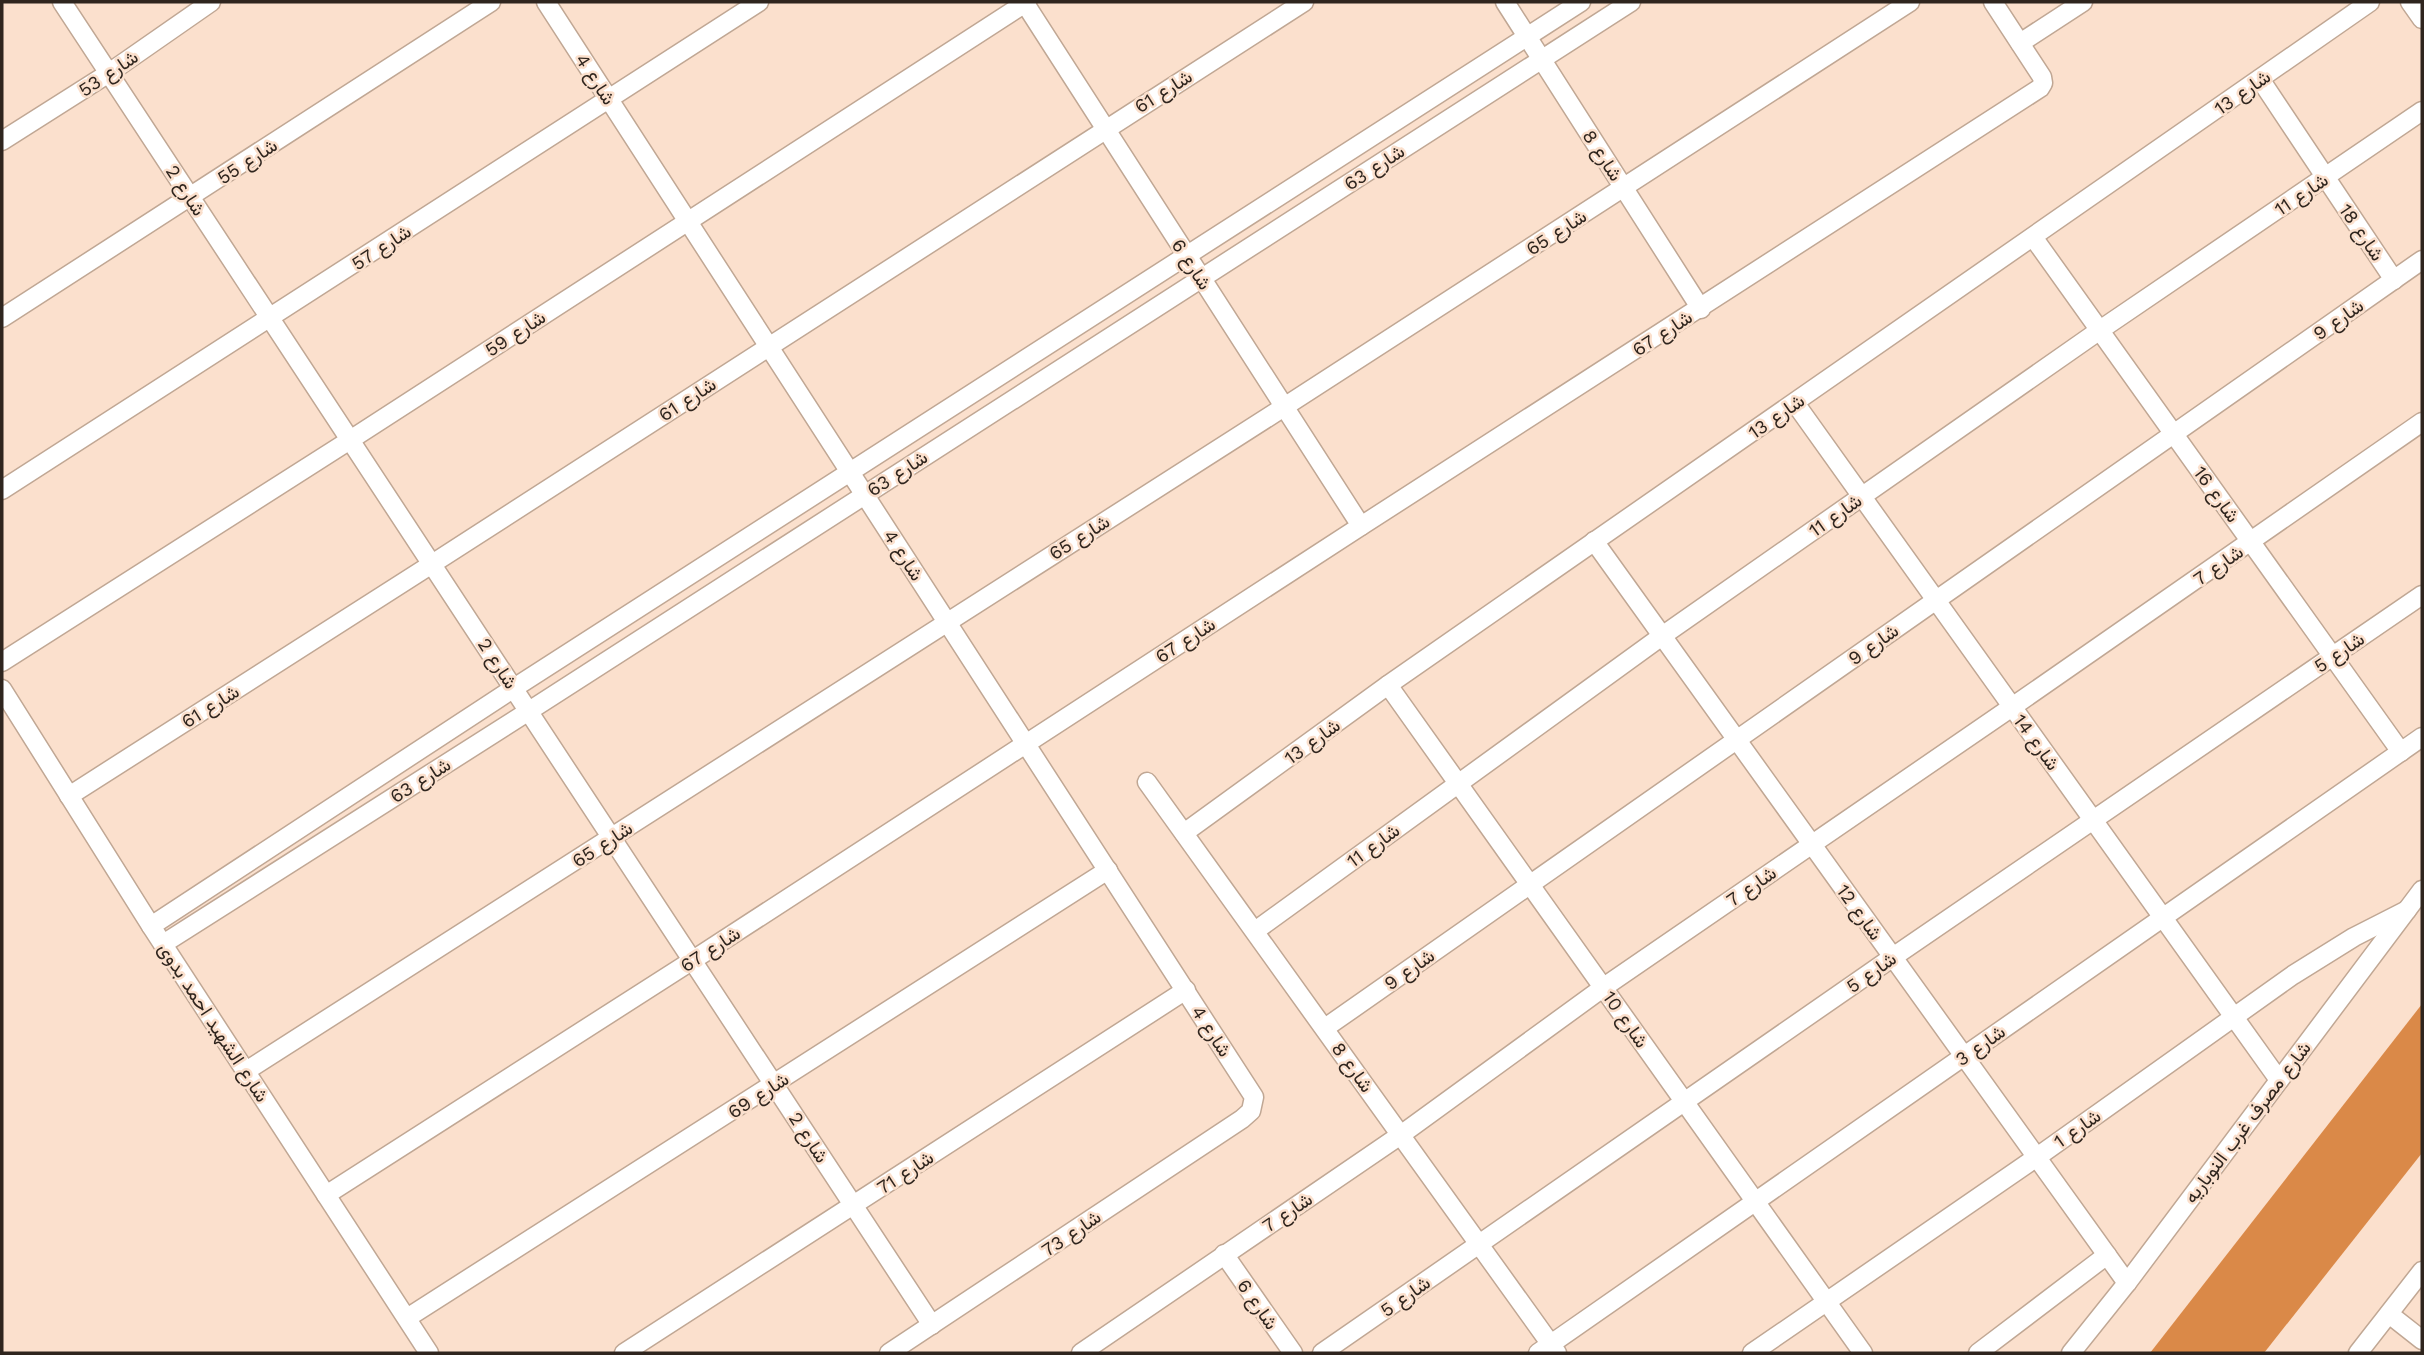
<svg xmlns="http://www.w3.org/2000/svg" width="2424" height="1355" font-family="'Work Sans',Vazirmatn,sans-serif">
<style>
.water{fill:#da8948}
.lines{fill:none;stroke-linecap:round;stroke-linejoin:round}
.street-casing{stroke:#c0a794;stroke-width:21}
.street{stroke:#fff;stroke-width:18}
.labels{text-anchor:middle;stroke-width:5;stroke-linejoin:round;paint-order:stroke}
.street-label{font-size:19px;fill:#2f251e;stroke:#fbe0cd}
</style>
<rect width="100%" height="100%" fill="#fbe0cd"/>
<polygon class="water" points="2422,1004 2422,1153 2264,1353 2150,1353"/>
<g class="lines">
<g class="street-casing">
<g id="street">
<polyline points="62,2 932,1325"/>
<polyline points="546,2 1254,1097 1251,1111 1242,1119 889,1353"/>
<polyline points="1024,2 1361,526"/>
<polyline points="1505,2 1701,309"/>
<polyline points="2410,2 2422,19"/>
<polyline points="2020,43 2083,2"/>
<polyline points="2260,79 2394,280"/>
<polyline points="2,141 109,73 211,2"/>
<polyline points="2033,237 2401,752"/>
<polyline points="2,318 491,2"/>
<polyline points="1795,403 2279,1080"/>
<polyline points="2,490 759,2"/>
<polyline points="1594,541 2127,1283"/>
<polyline points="2,662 350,440 1027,2"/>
<polyline points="1388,685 1863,1353"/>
<polyline points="2,689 151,926 429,1353"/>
<polyline points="1147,782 1557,1353"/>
<polyline points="69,796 432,564 1304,2"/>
<polyline points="1184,833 1388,685 2370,2"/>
<polyline points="151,926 514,688 1581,2"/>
<polyline points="1255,931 1662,636 2100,330 2422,111"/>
<polyline points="163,944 529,711 1631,2"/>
<polyline points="1325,1028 2422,260"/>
<polyline points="246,1071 1284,407 1910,2"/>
<polyline points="326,1195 693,960 1361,526 2040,88 2043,83 2042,77 1993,2"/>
<polyline points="1224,1254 1293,1353"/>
<polyline points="2389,1314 2422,1340"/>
<polyline points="407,1318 1108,870"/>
<polyline points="624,1353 1186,990"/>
<polyline points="1081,1353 1402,1134 1604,987 2012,707 2422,422"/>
<polyline points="1322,1353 1893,957 2422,595"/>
<polyline points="1538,1353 2422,737"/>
<polyline points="1752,1353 2037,1157 2293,975 2354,937 2407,910"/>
<polyline points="1978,1353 2107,1255"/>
<polyline points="2071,1353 2127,1283 2422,890"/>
<polyline points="2358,1353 2422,1271"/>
</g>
</g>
<use href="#street" class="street"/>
</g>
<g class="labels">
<g class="street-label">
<text transform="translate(108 73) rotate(-34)" y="7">شارع 53</text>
<text transform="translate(596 79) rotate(57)" y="7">شارع 4</text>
<text transform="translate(1163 91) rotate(-32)" y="7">شارع 61</text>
<text transform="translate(2242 92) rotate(-35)" y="7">شارع 13</text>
<text transform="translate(1603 155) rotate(57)" y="7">شارع 8</text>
<text transform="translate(247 161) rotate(-33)" y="7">شارع 55</text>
<text transform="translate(1374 167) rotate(-33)" y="7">شارع 63</text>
<text transform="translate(186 190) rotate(57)" y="7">شارع 2</text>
<text transform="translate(2301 194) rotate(-34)" y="7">شارع 11</text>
<text transform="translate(1556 232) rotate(-33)" y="7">شارع 65</text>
<text transform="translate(2362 232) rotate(56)" y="7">شارع 18</text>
<text transform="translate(381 247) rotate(-33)" y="7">شارع 57</text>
<text transform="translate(1192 264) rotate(57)" y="7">شارع 6</text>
<text transform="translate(2338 319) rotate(-35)" y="7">شارع 9</text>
<text transform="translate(515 333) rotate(-33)" y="7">شارع 59</text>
<text transform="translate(1662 333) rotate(-33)" y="7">شارع 67</text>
<text transform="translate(687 399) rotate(-33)" y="7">شارع 61</text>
<text transform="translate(1776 416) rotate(-35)" y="7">شارع 13</text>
<text transform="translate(897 473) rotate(-33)" y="7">شارع 63</text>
<text transform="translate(2217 494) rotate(54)" y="7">شارع 16</text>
<text transform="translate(1835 515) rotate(-35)" y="7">شارع 11</text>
<text transform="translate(1079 537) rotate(-32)" y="7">شارع 65</text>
<text transform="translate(904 555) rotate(57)" y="7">شارع 4</text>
<text transform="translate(2218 565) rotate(-35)" y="7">شارع 7</text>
<text transform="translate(1185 640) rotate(-33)" y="7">شارع 67</text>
<text transform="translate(1873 644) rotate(-35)" y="7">شارع 9</text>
<text transform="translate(2339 652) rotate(-34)" y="7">شارع 5</text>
<text transform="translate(498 663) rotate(57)" y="7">شارع 2</text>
<text transform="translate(210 706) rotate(-32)" y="7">شارع 61</text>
<text transform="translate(1312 741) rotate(-36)" y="7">شارع 13</text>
<text transform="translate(2037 742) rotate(54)" y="7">شارع 14</text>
<text transform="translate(420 780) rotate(-32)" y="7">شارع 63</text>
<text transform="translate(602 844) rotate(-33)" y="7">شارع 65</text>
<text transform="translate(1373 845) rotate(-36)" y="7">شارع 11</text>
<text transform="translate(1751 886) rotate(-35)" y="7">شارع 7</text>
<text transform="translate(1860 912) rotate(54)" y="7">شارع 12</text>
<text transform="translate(710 949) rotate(-33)" y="7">شارع 67</text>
<text transform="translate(1409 969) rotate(-35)" y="7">شارع 9</text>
<text transform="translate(1871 972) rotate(-35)" y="7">شارع 5</text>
<text transform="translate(1626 1019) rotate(55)" y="7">شارع 10</text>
<text transform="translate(214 1022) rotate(57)" y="7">شارع الشهيد احمد بدوى</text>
<text transform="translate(1212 1031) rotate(57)" y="7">شارع 4</text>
<text transform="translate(1980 1045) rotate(-35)" y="7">شارع 3</text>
<text transform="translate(1353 1067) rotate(54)" y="7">شارع 8</text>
<text transform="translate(758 1095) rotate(-33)" y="7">شارع 69</text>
<text transform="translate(2247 1122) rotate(-53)" y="7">شارع مصرف غرب النوباريه</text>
<text transform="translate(2077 1128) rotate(-35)" y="7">شارع 1</text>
<text transform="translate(809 1137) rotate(57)" y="7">شارع 2</text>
<text transform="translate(905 1172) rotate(-33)" y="7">شارع 71</text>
<text transform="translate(1287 1212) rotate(-34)" y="7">شارع 7</text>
<text transform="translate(1071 1233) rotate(-34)" y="7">شارع 73</text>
<text transform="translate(1405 1296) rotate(-35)" y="7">شارع 5</text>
<text transform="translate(1258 1304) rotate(55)" y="7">شارع 6</text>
</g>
</g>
<rect width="2424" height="1355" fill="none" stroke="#2f251e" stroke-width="7"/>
</svg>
